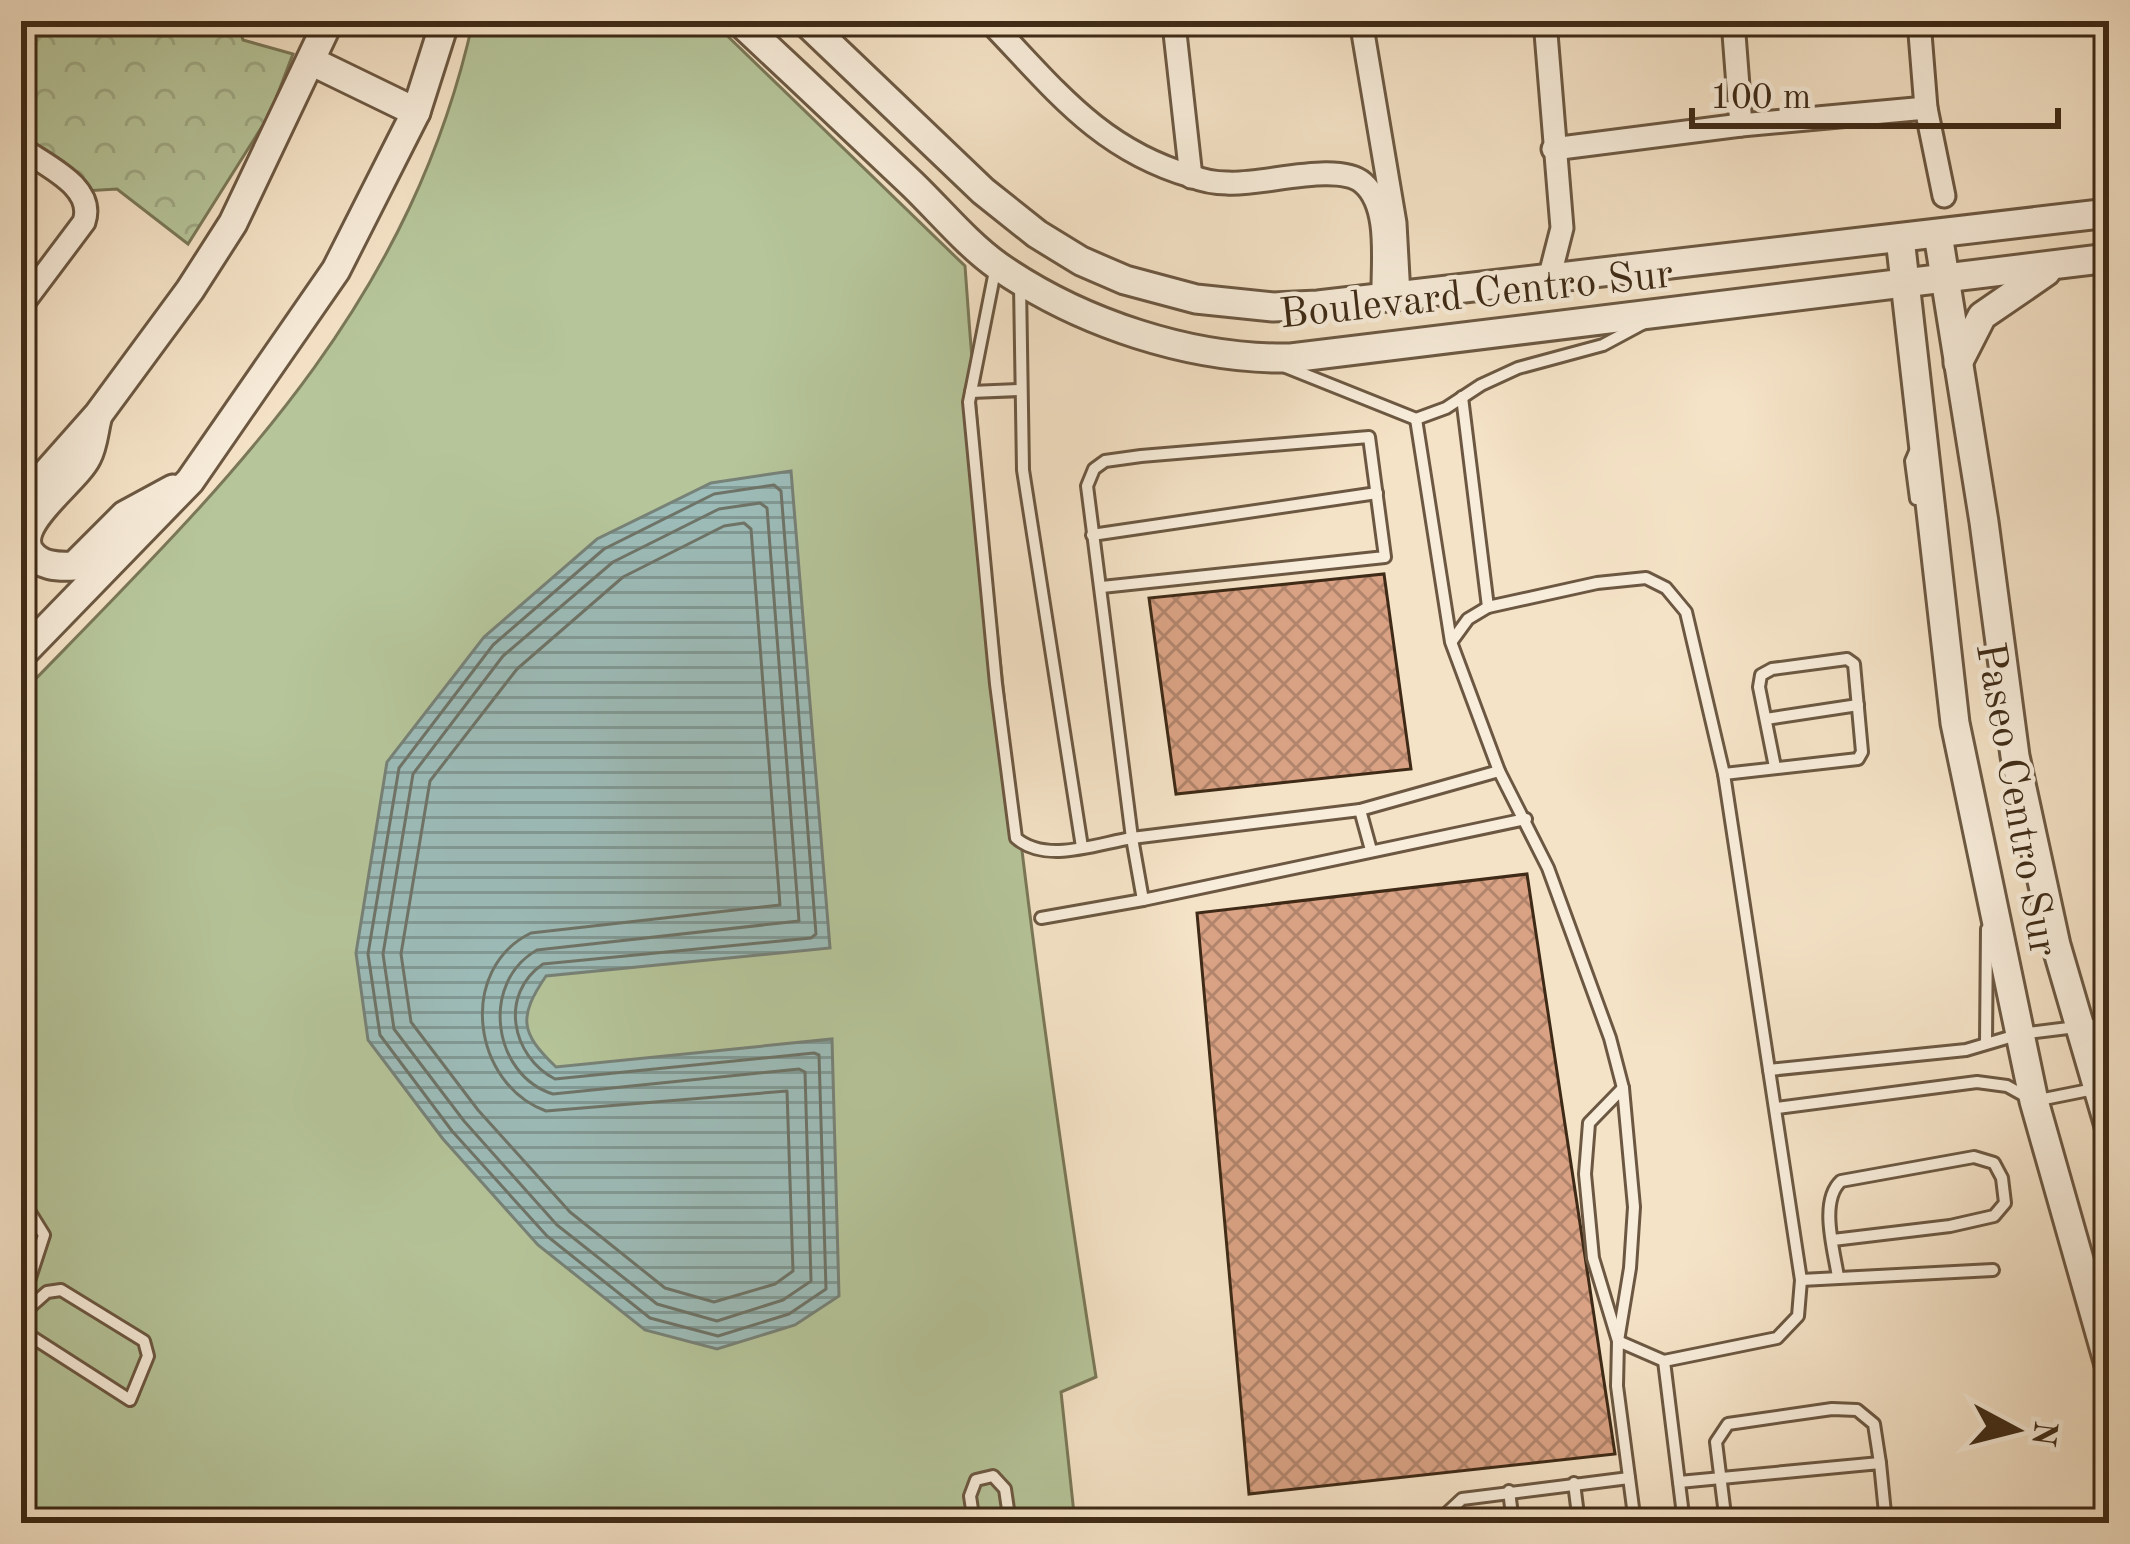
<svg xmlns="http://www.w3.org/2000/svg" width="2130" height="1544" font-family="'Old Standard TT',serif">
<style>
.grass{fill:#b6c59a;stroke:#7a7858;stroke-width:3}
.forest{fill:url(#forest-crowns);stroke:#7a7858;stroke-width:3}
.water{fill:url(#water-rules);stroke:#778278;stroke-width:3}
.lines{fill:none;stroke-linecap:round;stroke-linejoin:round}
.shore{stroke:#6e7468;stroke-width:3}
.building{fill:url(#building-cross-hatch);stroke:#3e2a16;stroke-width:3}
.service-casing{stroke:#6c5842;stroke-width:16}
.minor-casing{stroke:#6c5842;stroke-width:27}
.tertiary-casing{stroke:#6c5842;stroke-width:33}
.service{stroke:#f8eddb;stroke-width:10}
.minor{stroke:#f8eddb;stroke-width:21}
.tertiary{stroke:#f8eddb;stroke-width:27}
.labels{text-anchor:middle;stroke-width:9;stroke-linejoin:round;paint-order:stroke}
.street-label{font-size:42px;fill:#3e2a16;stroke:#f8eddb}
</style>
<defs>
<pattern id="forest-crowns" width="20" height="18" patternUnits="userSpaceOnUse" patternTransform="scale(3)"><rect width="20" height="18" fill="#b6c59a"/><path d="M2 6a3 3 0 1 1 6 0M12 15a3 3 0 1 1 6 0" fill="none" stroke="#9ea984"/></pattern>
<pattern id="water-rules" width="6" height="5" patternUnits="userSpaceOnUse" patternTransform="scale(3)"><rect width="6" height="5" fill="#9dbdba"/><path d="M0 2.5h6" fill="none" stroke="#819a96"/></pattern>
<pattern id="building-cross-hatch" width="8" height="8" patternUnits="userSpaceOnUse" patternTransform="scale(3)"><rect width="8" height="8" fill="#d9a284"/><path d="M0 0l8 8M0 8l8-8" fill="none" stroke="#b1846b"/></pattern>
</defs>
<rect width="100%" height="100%" fill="#f5e3c7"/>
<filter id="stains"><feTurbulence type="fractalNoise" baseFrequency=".00167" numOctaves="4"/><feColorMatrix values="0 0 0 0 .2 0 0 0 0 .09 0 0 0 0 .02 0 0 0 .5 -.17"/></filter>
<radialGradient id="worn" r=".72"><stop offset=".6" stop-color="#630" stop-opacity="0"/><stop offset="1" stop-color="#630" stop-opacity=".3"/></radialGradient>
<path class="grass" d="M473,21H712L965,266C991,637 1038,1009 1096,1377L1061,1392L1075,1523H21V694C221,488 408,314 473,21Z"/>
<polygon class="forest" points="21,21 237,21 243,40 293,54 270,114 188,244 117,189 84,191 21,145"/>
<path class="water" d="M791,471L830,948L546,976C518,1017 520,1033 556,1067L832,1039L839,1296L795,1325L717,1349L645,1330L538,1245L443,1139L368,1040L356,953L387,762L484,637L597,539L711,483Z"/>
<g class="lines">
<g class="shore">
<path d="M774,485L781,491L816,934L811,938L543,964C499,994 511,1056 555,1079L814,1053L819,1055L826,1289L789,1314L718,1336L650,1318L547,1236L452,1131L380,1035L368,954L399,768L493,645L604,549L714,494Z"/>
<path d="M760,503L767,508L799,921L537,950C480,982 492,1075 553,1094L799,1069L805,1072L811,1281L783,1300L717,1321L657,1304L557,1225L464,1121L394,1029L383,954L413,774L503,656L613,562L719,509Z"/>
<path d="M744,523L751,529L780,905L531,933C457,969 472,1084 546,1111L787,1091L793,1271L775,1284L714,1302L665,1288L570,1212L478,1110L411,1022L401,954L430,781L517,669L623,577L724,526Z"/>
</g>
</g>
<g class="building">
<polygon points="1384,574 1411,769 1176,794 1149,598"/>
<polygon points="1527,874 1615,1454 1249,1494 1197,913"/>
</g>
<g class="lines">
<g class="service-casing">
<g id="service">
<path d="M996,266L969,402L996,684L1016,838C1046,864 1096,844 1132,838L1143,900L1526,819"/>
<polyline points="1020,285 1023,470 1082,847"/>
<polyline points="1286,367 1416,419 1446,408 1481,385 1518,368 1603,345 1644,323"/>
<polyline points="971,392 1021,390"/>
<polyline points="1462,397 1488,607 1597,583 1646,578 1666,588 1686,612 1724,774 1801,1280 1798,1316 1777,1338 1664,1361 1684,1523"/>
<polyline points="1416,419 1451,642 1499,771 1548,868 1610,1038 1623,1088 1634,1207 1630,1268 1618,1341 1617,1386 1635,1523"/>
<polyline points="1916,499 1911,461 1917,447"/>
<polyline points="1092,535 1377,493"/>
<polyline points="1102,587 1385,557 1369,437 1141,456 1105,461 1094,469 1087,486 1132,838 1360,810 1499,771"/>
<polyline points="1452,641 1468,619 1488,607"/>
<polyline points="1766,719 1858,705"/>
<polyline points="1724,774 1858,759 1862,752 1854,664 1847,659 1772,669 1761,675 1759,687 1775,767"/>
<polyline points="1360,810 1371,850"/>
<polyline points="1041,918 1143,900"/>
<polyline points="1986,1043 1987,929"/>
<polyline points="1769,1070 1966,1050 2020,1034 2109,1023"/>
<polyline points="1623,1088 1589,1123 1585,1174 1593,1258 1618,1341 1664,1361"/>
<polyline points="1777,1108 1977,1082 2007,1086 2034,1101 2094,1089"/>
<polyline points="21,1198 44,1235 27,1287 21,1293"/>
<path d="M1833,1240L1950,1226L1994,1216L2005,1203L2002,1178L1994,1163L1974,1157L1841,1181C1819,1201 1834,1250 1838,1277"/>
<polyline points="1801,1280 1993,1270"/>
<polyline points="21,1315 47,1292 61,1290 144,1341 148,1356 130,1400 21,1330"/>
<polyline points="1679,1482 1880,1463 1886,1523"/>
<polyline points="1574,1483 1579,1523"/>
<polyline points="1509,1491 1513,1523"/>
<polyline points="974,1523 970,1496 976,1480 993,1476 1005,1489 1010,1523"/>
<polyline points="1446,1523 1447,1513 1462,1499 1629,1478"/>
<polyline points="1726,1523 1716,1442 1728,1424 1832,1409 1857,1410 1874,1424 1880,1463"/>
</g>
</g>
<g class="minor-casing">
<g id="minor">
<path d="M989,21C1053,87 1098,149 1191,176C1201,180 1215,183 1227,183C1261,186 1337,161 1363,183C1391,207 1382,264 1383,298"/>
<polyline points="1361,21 1395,223 1399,296"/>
<polyline points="1545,21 1562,228 1549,279"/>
<polyline points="1733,21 1741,125"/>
<polyline points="1919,21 1926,108 1944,196"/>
<polyline points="1174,24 1191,177"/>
<path d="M21,148C46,166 96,187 84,222L21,306"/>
<polyline points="1553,149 1741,125 1926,108"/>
</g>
</g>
<g class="tertiary-casing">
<g id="tertiary">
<path d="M739,21C797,75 855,130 912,184C940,211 967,244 998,266C1080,323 1191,360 1291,358L2109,258"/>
<polyline points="805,21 983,191 1037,234 1081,261 1125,280 1196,299 1273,307 1318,305 2109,213"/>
<polyline points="313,62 416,112"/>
<polyline points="1938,234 1984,522 2015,756 2056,945 2109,1126"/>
<polyline points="1900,238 1955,723 2034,1101 2109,1365"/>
<polyline points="1958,363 1982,316 2046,272"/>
<path d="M97,419C94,431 93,446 87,457C75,482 11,524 30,552C40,566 57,567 74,566L125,515L173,489"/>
<polyline points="21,502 98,415 190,290 233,223 329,21"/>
<polyline points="21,655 190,481 336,270 416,112 445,21"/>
</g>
</g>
<use href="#service" class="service"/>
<use href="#minor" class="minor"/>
<use href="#tertiary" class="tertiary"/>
</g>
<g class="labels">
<g class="street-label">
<text transform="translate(1476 292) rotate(-6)" y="15">Boulevard Centro Sur</text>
<text transform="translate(2019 799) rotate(80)" y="15">Paseo Centro Sur</text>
</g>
</g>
<rect width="2130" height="1544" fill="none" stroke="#f5e3c7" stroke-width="72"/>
<rect x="24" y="24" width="2082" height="1496" fill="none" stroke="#3e2a16" stroke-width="6"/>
<rect x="36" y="36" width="2058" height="1472" fill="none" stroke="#3e2a16" stroke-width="3"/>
<g transform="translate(2016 1430) rotate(97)" stroke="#f8eddb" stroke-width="9" paint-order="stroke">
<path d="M0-9L21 45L0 30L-21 45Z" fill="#3e2a16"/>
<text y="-18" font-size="33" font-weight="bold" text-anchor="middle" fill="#3e2a16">N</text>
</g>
<path d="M1692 108v18h366v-18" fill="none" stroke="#3e2a16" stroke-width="6"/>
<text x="1710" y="108" font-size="36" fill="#3e2a16" stroke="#f8eddb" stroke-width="9" paint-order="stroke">100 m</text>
<rect width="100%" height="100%" filter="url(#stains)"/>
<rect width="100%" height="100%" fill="url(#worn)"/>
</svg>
